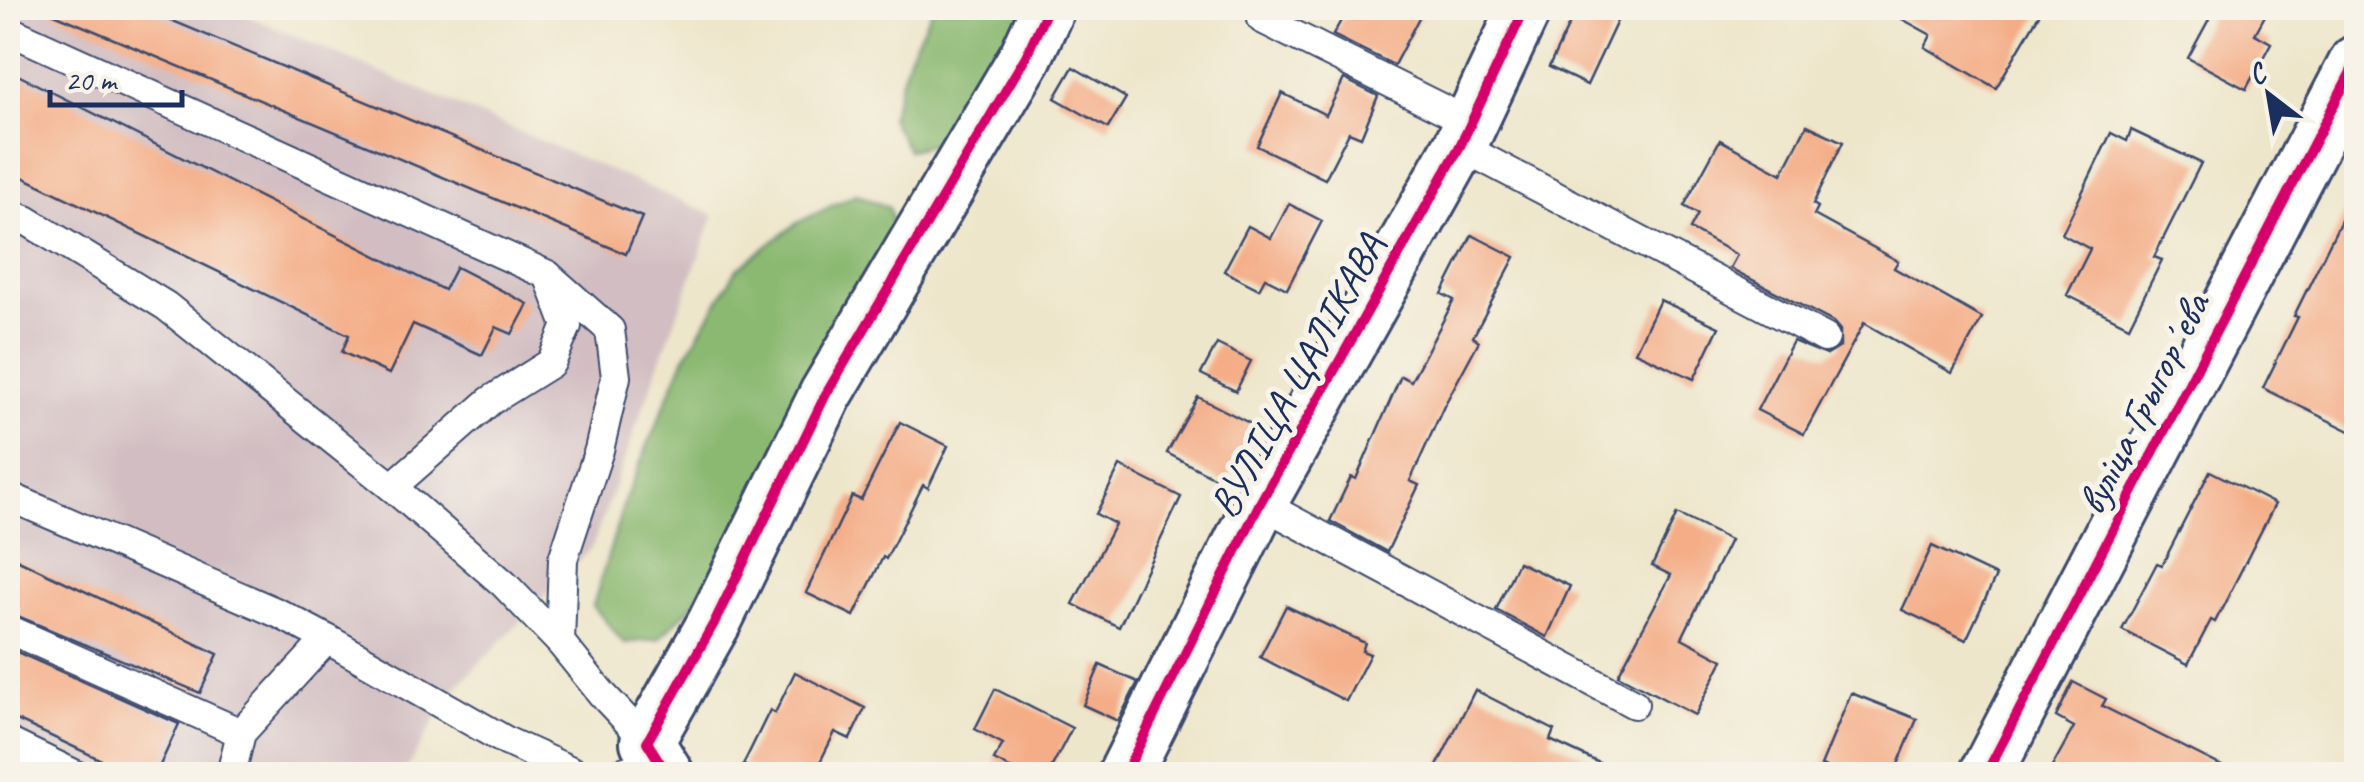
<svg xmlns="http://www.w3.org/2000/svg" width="2364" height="782" font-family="Caveat,sans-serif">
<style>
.industrial{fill:#d2bec2}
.forest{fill:#8cb972;stroke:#547468;stroke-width:2.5}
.building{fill:#f4ad87}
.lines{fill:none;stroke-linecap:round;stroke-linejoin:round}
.lane-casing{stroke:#3b4a6e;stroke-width:32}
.street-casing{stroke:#3b4a6e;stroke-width:58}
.lane{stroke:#fff;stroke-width:28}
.street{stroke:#fff;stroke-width:52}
.cycleway-casing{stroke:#f7f3e8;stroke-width:16}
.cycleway{stroke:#d6006c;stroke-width:10}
.labels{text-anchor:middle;stroke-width:10;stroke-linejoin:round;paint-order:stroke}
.street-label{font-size:42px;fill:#1b2f5e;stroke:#f7f3e8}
</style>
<rect width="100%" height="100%" fill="#f7f3e8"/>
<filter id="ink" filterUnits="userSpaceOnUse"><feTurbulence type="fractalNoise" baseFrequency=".01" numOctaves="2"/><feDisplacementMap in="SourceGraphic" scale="20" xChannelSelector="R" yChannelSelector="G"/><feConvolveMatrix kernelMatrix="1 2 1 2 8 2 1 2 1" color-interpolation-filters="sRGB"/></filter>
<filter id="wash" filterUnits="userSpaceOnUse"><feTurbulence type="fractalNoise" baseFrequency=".0048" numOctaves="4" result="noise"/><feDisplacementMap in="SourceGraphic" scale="40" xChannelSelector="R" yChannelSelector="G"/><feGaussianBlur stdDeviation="2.25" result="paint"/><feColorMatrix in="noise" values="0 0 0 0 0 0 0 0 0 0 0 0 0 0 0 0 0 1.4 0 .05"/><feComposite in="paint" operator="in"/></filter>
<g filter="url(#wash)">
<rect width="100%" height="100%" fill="#eee6cb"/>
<polygon class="industrial" points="8,8 229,8 714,215 592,547 449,695 404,774 8,774"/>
<g class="forest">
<polygon points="933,8 1034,8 948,141 908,150 890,118 909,56"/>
<polygon points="856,194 889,208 895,240 695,603 658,639 624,643 593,606 625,500 684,359 737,269 797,223"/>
</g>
<g id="blocks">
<g class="building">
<polygon points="40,8 142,8 642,217 626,254"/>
<polygon points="1348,8 1424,8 1394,65 1333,35"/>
<polygon points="1577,8 1595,8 1618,19 1587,85 1549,67"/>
<polygon points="1882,8 2043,8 1996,88 1925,47 1931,35"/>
<polygon points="2215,8 2269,8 2255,34 2271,43 2246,89 2188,58"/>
<polygon points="1073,67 1126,98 1108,128 1055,98"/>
<polygon points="8,70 444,290 456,267 528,304 512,334 496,327 482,355 413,324 389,374 342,352 349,335 8,170"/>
<polygon points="1344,79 1378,96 1361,137 1349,132 1325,179 1257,146 1282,93 1326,115"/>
<polygon points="1807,125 1843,142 1813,204 1818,207 1814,215 1898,261 1894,268 1982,318 1952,373 1864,323 1804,434 1757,410 1793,341 1827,355 1840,347 1840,330 1833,322 1730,268 1737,255 1690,229 1698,214 1684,206 1720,140 1782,174"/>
<polygon points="2131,130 2201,163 2154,257 2162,260 2129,326 2067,295 2090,249 2062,234 2111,133 2127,141"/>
<polygon points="2356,190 2356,434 2263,388 2298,317 2294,316"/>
<polygon points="1289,204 1322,221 1287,289 1265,278 1259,289 1224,271 1248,226 1271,238"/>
<polygon points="1472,235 1515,257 1473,337 1479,341 1444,406 1410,481 1419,485 1387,552 1330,521 1351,477 1356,479 1401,376 1411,381 1454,300 1442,294"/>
<polygon points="1660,300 1719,327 1694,379 1635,352"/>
<polygon points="1217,344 1251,361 1236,391 1201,374"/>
<polygon points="1198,397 1255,426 1225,483 1167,453"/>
<polygon points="900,422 948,446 928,488 923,485 886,559 883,557 854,616 806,593 852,496 861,500"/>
<polygon points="1120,466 1181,497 1119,627 1073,604 1115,524 1096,514"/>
<polygon points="2210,471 2275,504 2215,622 2211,620 2188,664 2122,630 2157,563 2162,565"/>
<polygon points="1677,514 1730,540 1682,638 1723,660 1695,715 1618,675 1671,575 1652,566"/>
<polygon points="1932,546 1996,576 1966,640 1902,610"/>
<polygon points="8,555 218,654 200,693 8,612"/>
<polygon points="1518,562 1570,586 1547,637 1496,610"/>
<polygon points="1286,606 1365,643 1362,651 1370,654 1346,701 1260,657"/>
<polygon points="8,648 179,724 156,774 131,774 8,716"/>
<polygon points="1100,665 1138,682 1118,721 1083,705"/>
<polygon points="795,672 865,708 850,739 835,732 814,774 762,774 743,765 770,710 775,713"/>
<polygon points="2073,682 2106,699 2102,706 2238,774 2048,774 2074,727 2056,717"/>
<polygon points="995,689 1072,728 1048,774 1022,774 994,760 1003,744 975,729"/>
<polygon points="1475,690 1554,730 1550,740 1623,774 1433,774"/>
<polygon points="1851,693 1917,719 1894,774 1843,774 1821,766"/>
</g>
</g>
</g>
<g filter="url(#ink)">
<use href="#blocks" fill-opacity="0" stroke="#3b4a6e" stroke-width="2.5"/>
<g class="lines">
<g class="lane-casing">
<g id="lane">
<polyline points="1262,19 1471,123"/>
<polyline points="8,30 548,275 567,326 551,363 490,401 392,487"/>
<polyline points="1460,146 1825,338"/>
<polyline points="8,214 26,220 166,306 392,487 504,584 560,642 602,694 647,742"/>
<polyline points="551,278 610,330 616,377 599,450 563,559 560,642"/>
<polyline points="8,496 280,614 327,639 241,733 231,774"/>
<polyline points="1260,503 1634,704"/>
<polyline points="8,629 241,733"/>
<polyline points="327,639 508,742 578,774"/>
<polyline points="8,742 74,774"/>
<polyline points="616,774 659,761"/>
</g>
</g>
<g class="street-casing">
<g id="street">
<polyline points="667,774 647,742 714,623 826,394 1026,56 1048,8"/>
<polyline points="1125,774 1260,503 1460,146 1525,8"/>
<polyline points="1986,774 2356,62"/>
</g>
</g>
<use href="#lane" class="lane"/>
<use href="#street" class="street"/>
<g class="cycleway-casing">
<g id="cycleway">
<polyline points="667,774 647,742 714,623 826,394 1026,56 1048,8"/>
<polyline points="1125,774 1260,503 1460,146 1525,8"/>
<polyline points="1986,774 2356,62"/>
</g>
</g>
<use href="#cycleway" class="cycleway"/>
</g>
</g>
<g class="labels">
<g class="street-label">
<text transform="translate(1296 375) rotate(-61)" y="15">ВУЛІЦА ЦАЛІКАВА</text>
<text transform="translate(2142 403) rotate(-63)" y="15">вуліца Грыгорʼева</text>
</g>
</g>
<rect width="2364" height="782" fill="none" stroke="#f7f3e8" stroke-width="40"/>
<g transform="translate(2269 95) rotate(329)" stroke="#f7f3e8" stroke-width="8" paint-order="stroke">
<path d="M0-8L18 38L0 25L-18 38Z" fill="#1b2f5e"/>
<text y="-15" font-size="28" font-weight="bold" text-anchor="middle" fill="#1b2f5e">С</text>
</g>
<path d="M50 90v15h132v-15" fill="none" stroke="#1b2f5e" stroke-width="5"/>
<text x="65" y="90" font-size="30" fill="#1b2f5e" stroke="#f7f3e8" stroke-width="8" paint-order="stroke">20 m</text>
</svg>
